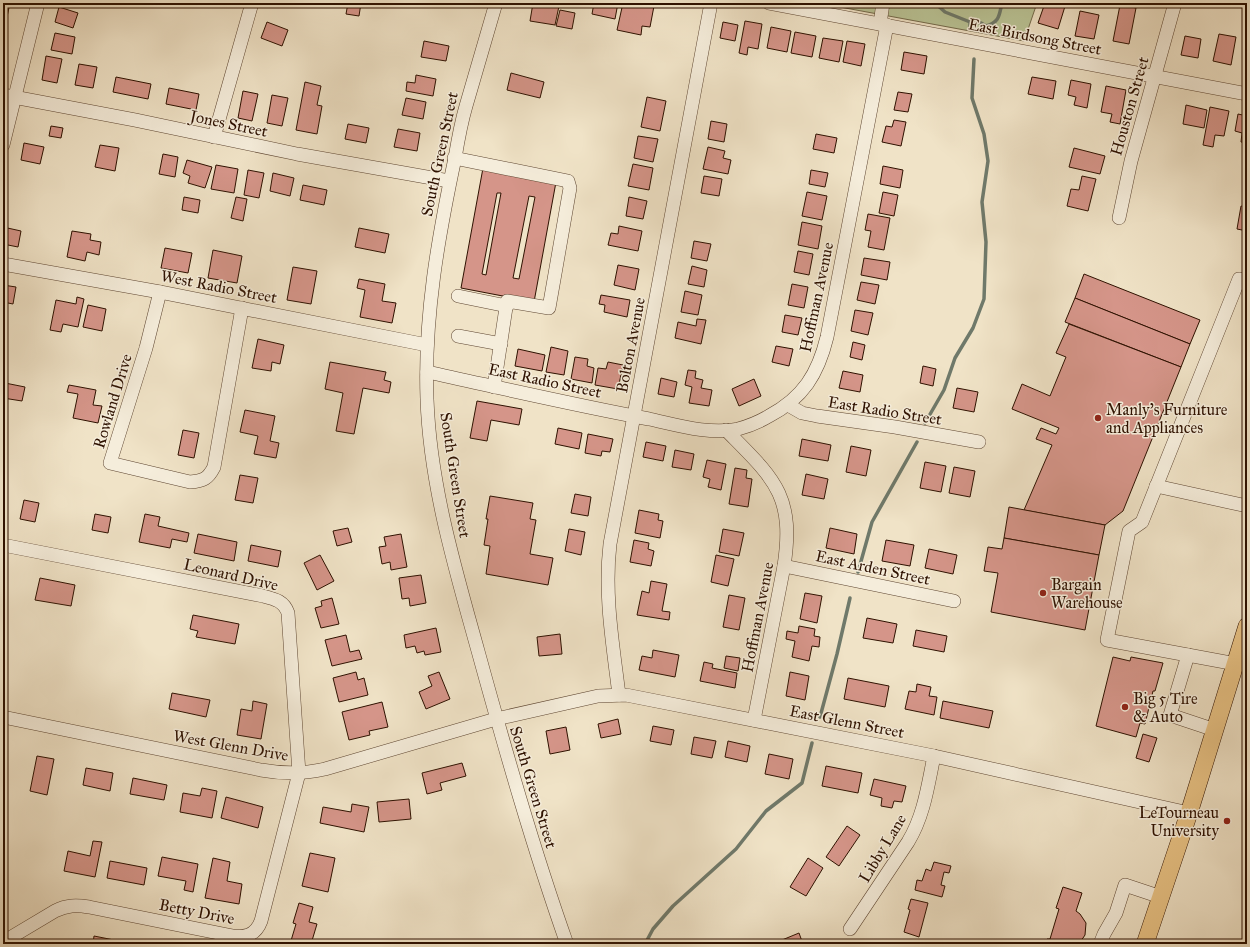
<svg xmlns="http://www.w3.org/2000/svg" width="1250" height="947" font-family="'IM FELL Great Primer',serif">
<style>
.green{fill:#bac496;stroke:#746a4b}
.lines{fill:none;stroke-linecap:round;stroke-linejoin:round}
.stream{stroke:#6f796a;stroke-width:3.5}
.building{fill:#d59589;stroke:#2e1100;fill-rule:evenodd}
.minor-casing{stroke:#5e4632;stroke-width:14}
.major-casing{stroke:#2e1100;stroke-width:18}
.minor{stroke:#f5eddb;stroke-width:13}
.major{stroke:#e8c284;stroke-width:17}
.poi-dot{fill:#8f2418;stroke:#f5eddb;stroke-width:1.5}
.labels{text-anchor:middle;stroke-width:3;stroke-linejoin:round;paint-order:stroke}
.street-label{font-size:16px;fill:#2e1100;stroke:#f5eddb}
.poi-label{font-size:16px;fill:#2e1100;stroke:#f5eddb;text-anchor:start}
</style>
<rect width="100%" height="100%" fill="#f0e3c7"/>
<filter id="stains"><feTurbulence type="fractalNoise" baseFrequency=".005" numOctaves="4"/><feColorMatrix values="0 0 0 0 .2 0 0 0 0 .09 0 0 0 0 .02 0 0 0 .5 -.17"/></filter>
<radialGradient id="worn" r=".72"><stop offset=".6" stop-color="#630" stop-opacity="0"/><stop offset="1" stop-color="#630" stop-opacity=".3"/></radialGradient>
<polygon class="green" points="829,3 1037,3 1024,41 829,5"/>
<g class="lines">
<g class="stream">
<polyline points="919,3 922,5 929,3"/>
<polyline points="935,3 945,12 970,22 970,26"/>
<path d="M970,22L981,23L986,26C1000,22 999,15 1002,3"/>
<polyline points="925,423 944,390 955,358 973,328 984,299 986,242 982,202 988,161 984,134 972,98 974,59"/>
<polyline points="858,572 872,522 917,442"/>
<polyline points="820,717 837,654 850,598"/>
<polyline points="645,944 653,929 673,906 736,849 766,811 802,783 812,743"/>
</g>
</g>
<g class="building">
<polygon points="3,3 10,3 7,17 3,16"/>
<polygon points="348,3 361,3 359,16 346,14"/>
<polygon points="533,3 545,3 559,6 555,25 530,21"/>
<polygon points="594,3 618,3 615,19 592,14"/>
<polygon points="623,3 640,3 654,6 650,27 642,26 641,35 617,30"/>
<polygon points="1045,3 1066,3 1058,29 1038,23"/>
<polygon points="1120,5 1136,8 1129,44 1113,41"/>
<polygon points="59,7 78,13 73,28 55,22"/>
<polygon points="560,10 575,13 572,29 556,26"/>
<polygon points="1080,11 1099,15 1094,39 1075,36"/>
<polygon points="745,21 762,24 758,49 748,47 747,55 739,53"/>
<polygon points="267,22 288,30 282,46 261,38"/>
<polygon points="723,22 738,25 735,41 720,38"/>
<polygon points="3,23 7,24 4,40 3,40"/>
<polygon points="771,27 791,31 787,52 767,48"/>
<polygon points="795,32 816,36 812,57 791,53"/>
<polygon points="55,33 75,37 72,54 51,50"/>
<polygon points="1219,34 1236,37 1231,65 1213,61"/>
<polygon points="1185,36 1201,39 1198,58 1181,55"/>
<polygon points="823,38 843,41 839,62 819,58"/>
<polygon points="424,41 449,46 446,61 421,57"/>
<polygon points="847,41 865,44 861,66 843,62"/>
<polygon points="904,52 927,56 924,74 901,70"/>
<polygon points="46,56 62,59 57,83 42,80"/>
<polygon points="79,64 97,67 93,88 75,85"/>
<polygon points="511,73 544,82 540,98 507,90"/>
<polygon points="416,75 436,79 433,96 406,91 407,82 415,83"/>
<polygon points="116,77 151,84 148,99 113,92"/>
<polygon points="1032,77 1056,81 1053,99 1028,94"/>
<polygon points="1071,80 1091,84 1087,108 1074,105 1076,97 1068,95"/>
<polygon points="305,82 321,86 317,105 322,106 317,134 296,130"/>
<polygon points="1106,86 1126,90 1120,124 1110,122 1112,114 1101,112"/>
<polygon points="169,88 199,94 196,110 166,104"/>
<polygon points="243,91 258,94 252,121 238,118"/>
<polygon points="898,92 912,94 908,112 894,110"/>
<polygon points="272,95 288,98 282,126 267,123"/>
<polygon points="647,97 666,101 660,131 641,127"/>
<polygon points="406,98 426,102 423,119 402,115"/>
<polygon points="1186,105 1207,110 1204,128 1183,124"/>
<polygon points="1210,107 1229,111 1224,136 1215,135 1213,147 1203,145"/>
<polygon points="1238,114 1247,116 1247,143 1241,142 1242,133 1235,131"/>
<polygon points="894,120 906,122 901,146 882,142 886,126 892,127"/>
<polygon points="711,121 727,124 724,142 708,139"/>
<polygon points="348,124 369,128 366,143 345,139"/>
<polygon points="51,126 63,128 61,138 49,136"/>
<polygon points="398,129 420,133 417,151 394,147"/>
<polygon points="816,134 837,138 834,153 813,149"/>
<polygon points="638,136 658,139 653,162 634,158"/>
<polygon points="24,143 44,147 40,164 21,160"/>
<polygon points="100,145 119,148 115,171 95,167"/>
<polygon points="708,147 725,151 723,158 731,160 728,174 703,169"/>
<polygon points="1074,148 1105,156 1100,174 1069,167"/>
<polygon points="163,154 178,157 175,177 159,174"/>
<polygon points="187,160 212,167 205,188 188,183 190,176 183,173"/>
<polygon points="633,164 653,168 649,190 628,186"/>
<polygon points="216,165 238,169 234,193 211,189"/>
<polygon points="883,166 903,170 900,188 880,184"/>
<path d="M483,168L556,182L534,302L461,288ZM497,193H501L486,275L482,274ZM529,196L535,197L519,279L513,278Z"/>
<polygon points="248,170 264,173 259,198 244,195"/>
<polygon points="811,170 828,173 825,187 809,184"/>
<polygon points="273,173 294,178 290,196 270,191"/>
<polygon points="704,176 722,179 719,196 701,193"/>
<polygon points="1082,176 1096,179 1088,211 1067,206 1071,189 1079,190"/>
<polygon points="303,185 327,190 324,205 300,200"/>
<polygon points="807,192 827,196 822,220 802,216"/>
<polygon points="883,192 898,195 894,216 879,213"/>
<polygon points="184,197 200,200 198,213 182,210"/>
<polygon points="236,197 247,199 243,221 231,218"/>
<polygon points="629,197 647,201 643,219 626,216"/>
<polygon points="1241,206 1247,207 1247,231 1237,229"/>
<polygon points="868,214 890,218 884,250 868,247 871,231 865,230"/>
<polygon points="802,222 822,226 818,249 798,245"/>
<polygon points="619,226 642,231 638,251 608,245 611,233 618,234"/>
<polygon points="3,227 21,231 18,247 3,244"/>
<polygon points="359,228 389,234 385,253 355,247"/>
<polygon points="72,231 91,234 90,240 101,242 99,255 87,252 85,261 67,257"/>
<polygon points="694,241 711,244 707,261 691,258"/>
<polygon points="165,248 192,253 188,273 161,268"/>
<polygon points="213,250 242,256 237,283 208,278"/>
<polygon points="798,251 813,254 809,275 794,272"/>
<polygon points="864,258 890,262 887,280 861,275"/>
<polygon points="618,265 639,269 635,290 614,285"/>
<polygon points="692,266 707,270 704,287 688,284"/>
<polygon points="293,267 317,271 311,304 287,300"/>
<polygon points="1084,274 1200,320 1190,344 1075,298"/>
<polygon points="359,279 385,284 382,301 396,303 392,323 360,317 365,290 357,288"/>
<polygon points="861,282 879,285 875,304 857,300"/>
<polygon points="792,284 808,287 804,308 788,305"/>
<polygon points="3,285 16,287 13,304 3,302"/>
<polygon points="685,291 702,295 698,315 681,312"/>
<polygon points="601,295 630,300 627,317 604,312 605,305 599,304"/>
<polygon points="77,297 84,299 78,327 63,324 61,332 50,330 56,300 76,304"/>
<polygon points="1075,298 1190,344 1181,367 1065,322"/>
<polygon points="88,305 106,309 102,331 83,327"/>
<polygon points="855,310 873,313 868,335 851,331"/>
<polygon points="785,315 802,318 798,335 782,332"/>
<polygon points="697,319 706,320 701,344 675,338 678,322 696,326"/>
<polygon points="1069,324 1181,367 1123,511 1105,525 1024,510 1052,445 1036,439 1041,428 1056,434 1059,428 1012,409 1022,384 1050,396 1066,357 1056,353"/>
<polygon points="258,339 284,345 280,364 272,362 271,371 252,368"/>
<polygon points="853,342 865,345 862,360 850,357"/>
<polygon points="776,346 793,349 789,366 772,362"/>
<polygon points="551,347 568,351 564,375 546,372"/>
<polygon points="518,349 545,355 542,371 515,366"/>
<polygon points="575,357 588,359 587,366 594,368 592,383 571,379"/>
<polygon points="330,362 386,372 384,380 391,382 389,393 363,388 354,434 336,431 343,393 325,389"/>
<polygon points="608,362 623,365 618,389 595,385 598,368 606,369"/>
<polygon points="923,366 936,369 933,386 920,383"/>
<polygon points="688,370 696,371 695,378 703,380 701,388 712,390 709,406 689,403 692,387 685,385"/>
<polygon points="843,371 863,375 860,392 839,388"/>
<polygon points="661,378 677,382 674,397 658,394"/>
<polygon points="754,379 761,396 739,406 732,389"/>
<polygon points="5,383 25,387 22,401 3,398"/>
<polygon points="69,385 96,390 93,405 102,406 98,423 73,418 78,394 67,392"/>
<polygon points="957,388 978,392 974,412 953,408"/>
<polygon points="477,401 522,409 519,425 491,420 487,441 470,438"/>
<polygon points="245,410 275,416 270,441 279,443 276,458 254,454 258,436 240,432"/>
<polygon points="558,428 582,433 579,449 555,444"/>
<polygon points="183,430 199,433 194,458 178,455"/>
<polygon points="588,434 613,439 610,452 602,451 601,456 585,453"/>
<polygon points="802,439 831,445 828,461 799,456"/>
<polygon points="646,442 666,446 663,461 643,457"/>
<polygon points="851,446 871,450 866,476 846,472"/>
<polygon points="675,450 694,454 691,470 672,467"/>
<polygon points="707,460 726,464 721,490 708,487 710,479 703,477"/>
<polygon points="925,462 946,466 941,492 920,488"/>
<polygon points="954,467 975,471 970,497 949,493"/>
<polygon points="735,468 747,470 746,478 752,479 748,507 729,504"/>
<polygon points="806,474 828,479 824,499 802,495"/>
<polygon points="240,475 258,478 253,503 235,500"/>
<polygon points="575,494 591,497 588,516 571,513"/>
<polygon points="490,496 533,503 530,519 536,520 530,554 553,558 548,585 486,574 490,546 484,545 488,519 486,519"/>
<polygon points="24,500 39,503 35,522 20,519"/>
<polygon points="1009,507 1105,525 1099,555 1004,538"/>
<polygon points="639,510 659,514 658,520 663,521 660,538 635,533"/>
<polygon points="95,514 111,517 108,533 92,530"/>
<polygon points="145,514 160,517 158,526 189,533 187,542 172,539 170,548 139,542"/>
<polygon points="348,528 352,542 337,546 333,531"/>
<polygon points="830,528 857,534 854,554 826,548"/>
<polygon points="569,529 585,532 581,555 565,551"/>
<polygon points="723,529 744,533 739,556 719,552"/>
<polygon points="198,534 237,542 234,561 194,553"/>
<polygon points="401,534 407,567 391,570 390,562 382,564 379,547 386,546 384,537"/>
<polygon points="1004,538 1099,555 1085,630 991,612 998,573 984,571 988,547 1002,549"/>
<polygon points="634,540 649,543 648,549 654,551 651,566 630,562"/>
<polygon points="886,540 914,545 910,566 882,561"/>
<polygon points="251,545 281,551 278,567 248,561"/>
<polygon points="929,549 957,555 953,574 925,568"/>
<polygon points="320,555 334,581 317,590 304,563"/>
<polygon points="716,555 734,559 728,586 711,582"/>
<polygon points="421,575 426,603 410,606 409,598 402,599 399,578"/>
<polygon points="40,578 75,585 71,606 35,600"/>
<polygon points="651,581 667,584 662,611 670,612 669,620 637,615 642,591 649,593"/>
<polygon points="805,593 822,596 817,623 800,619"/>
<polygon points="729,595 745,598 739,630 723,627"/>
<polygon points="332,598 339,624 321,628 315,608 322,606 321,601"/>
<polygon points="193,615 239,624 235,644 196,637 198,631 190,629"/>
<polygon points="867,618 897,624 893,643 863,638"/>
<polygon points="799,626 815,629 814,636 820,637 819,647 812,646 809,661 792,657 795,641 786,639 787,631 798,633"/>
<polygon points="436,628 441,652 425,655 424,651 417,653 415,646 406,648 404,635"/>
<polygon points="916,630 947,636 944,652 913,646"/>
<polygon points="560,634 562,654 539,656 537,637"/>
<polygon points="346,635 350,652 359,650 362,659 332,666 325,640"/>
<polygon points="653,650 679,655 675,677 639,670 642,656 652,658"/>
<polygon points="726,656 740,658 738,671 724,668"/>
<polygon points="1113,657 1130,661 1131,657 1163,663 1155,691 1153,691 1145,724 1140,723 1136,737 1096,726"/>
<polygon points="704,662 713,664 712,668 737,673 735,688 700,681"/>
<polygon points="356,672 358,680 364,678 368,695 339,702 333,678"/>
<polygon points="439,672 450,699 426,709 419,692 432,686 428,676"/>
<polygon points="790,672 809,676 805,700 786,696"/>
<polygon points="848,678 889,686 885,707 844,699"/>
<polygon points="917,684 931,687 929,696 937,697 934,715 905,709 909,691 916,692"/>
<polygon points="172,693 210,700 206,717 169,709"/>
<polygon points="253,701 267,704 261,739 237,735 241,709 252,711"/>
<polygon points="943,701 993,711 989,728 940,718"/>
<polygon points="382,702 388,727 369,731 370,735 349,740 342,712"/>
<polygon points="618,719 621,734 601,738 598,724"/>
<polygon points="653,726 674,730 671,745 650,741"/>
<polygon points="566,727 570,750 550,754 546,731"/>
<polygon points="1143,734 1157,738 1149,762 1136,758"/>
<polygon points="694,737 716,741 712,758 691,754"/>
<polygon points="728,741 750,746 747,762 725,757"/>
<polygon points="769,754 793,759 789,779 765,774"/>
<polygon points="37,756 54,759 47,795 30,791"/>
<polygon points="462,763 466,776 440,783 442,790 427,794 422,773"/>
<polygon points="826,766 862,773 858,793 822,786"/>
<polygon points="86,768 113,773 110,791 83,785"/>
<polygon points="133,778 167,785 164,800 130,794"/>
<polygon points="874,779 906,786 902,802 894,801 892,808 881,806 882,798 870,795"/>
<polygon points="202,788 217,791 212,818 180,812 183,793 200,796"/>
<polygon points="226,797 263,807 258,828 221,818"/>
<polygon points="409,799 411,819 379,822 377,802"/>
<polygon points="352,804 369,807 364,832 320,823 323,807 351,812"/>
<polygon points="847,826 860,835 839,866 826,857"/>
<polygon points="93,841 102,842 95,877 64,871 68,851 90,856"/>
<polygon points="310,853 335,858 328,892 302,886"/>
<polygon points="162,857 198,864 193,892 184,890 186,881 158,876"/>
<polygon points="213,858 230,862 227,881 242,884 239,904 205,898"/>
<polygon points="808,858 823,868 806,896 790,887"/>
<polygon points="110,861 147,868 144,885 107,878"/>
<polygon points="934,862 951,866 949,873 944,872 941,885 945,886 942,897 915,890 917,880 922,881 926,869 931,871"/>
<polygon points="1063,887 1082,893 1076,911 1080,914 1086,923 1085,935 1083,938 1078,944 1045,944 1047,939 1050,939 1059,909 1056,908"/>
<polygon points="911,899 928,903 919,937 904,932 910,910 908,909"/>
<polygon points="299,903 313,907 309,922 317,924 311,944 290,944 296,924 293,923"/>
<polygon points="799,933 803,944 783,944 782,940"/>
<polygon points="94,936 124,942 124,944 93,944"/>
</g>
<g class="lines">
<g class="minor-casing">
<g id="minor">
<path d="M496,3C486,37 476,71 466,106C461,123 458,140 455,158C438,238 424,317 427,399C430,485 455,568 478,651C505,749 533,848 567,944"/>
<polyline points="769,3 1247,94"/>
<polyline points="880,24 883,3"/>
<polyline points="3,95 135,120 297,154 449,181"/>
<polyline points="214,137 252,3"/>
<polyline points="3,145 38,3"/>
<polyline points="454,158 568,181 570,188 549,308 507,301 494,387"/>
<polyline points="1119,218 1131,161 1175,3"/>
<polyline points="3,264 160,292 427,345"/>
<path d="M160,292L146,348L110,463L190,482C203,481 208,479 214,467L242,308"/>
<polyline points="458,296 507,306"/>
<polyline points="458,336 501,344"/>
<path d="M427,372C501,388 574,405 649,419C677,425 709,435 738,429C749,426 759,422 769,416C803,398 818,374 827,337L887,25"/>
<polyline points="788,405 802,413 817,416 895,427 979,442"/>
<path d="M726,430C773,478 795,494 784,566L754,720"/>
<polyline points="1156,486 1247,506"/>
<path d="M3,545L263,596C275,599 284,601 288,613L299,773L261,921C255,937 243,938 228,935L89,907C76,905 67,905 55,911L3,942"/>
<polyline points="784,566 954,601"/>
<polyline points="1188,655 1170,715 1215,730"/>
<polyline points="1236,664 1107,640 1129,531 1142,522 1239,279 1247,280"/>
<path d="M619,695C613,645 604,595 610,544L711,3"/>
<path d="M3,717L261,770C283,774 303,774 325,769L496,719L598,696L626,695L934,756L1189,813"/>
<path d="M850,929L908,842C924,816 928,785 934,756"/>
<polyline points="1100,944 1104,934 1116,913 1125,885 1161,897"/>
</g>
</g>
<g class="major-casing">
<polyline id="major" points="1145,944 1189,813 1247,626"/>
</g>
<use href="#minor" class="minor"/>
<use href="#major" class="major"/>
</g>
<g class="poi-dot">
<circle cx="1098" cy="418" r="4"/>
<circle cx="1043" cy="593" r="4"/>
<circle cx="1125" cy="707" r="4"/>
<circle cx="1227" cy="821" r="4"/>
</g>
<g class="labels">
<g class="street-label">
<text transform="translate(1035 36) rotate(11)" y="6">East Birdsong Street</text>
<text transform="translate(1129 106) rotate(-74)" y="6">Houston Street</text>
<text transform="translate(229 123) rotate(12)" y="6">Jones Street</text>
<text transform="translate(439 154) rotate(-78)" y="6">South Green Street</text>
<text transform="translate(219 286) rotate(11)" y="6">West Radio Street</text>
<text transform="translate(816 297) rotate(-78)" y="6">Hoffman Avenue</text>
<text transform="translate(630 345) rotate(-79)" y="6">Bolton Avenue</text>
<text transform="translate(545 380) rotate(12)" y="6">East Radio Street</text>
<text transform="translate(112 401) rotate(-73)" y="6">Rowland Drive</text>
<text transform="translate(885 410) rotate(9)" y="6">East Radio Street</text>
<text transform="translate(456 475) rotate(81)" y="6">South Green Street</text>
<text transform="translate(873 567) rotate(12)" y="6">East Arden Street</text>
<text transform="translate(231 574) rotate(13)" y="6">Leonard Drive</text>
<text transform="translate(757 617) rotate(-79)" y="6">Hoffman Avenue</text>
<text transform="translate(847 721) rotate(11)" y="6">East Glenn Street</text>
<text transform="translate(231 745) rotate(10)" y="6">West Glenn Drive</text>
<text transform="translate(534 787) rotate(73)" y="6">South Green Street</text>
<text transform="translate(882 848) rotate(-59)" y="6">Libby Lane</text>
<text transform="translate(197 911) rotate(11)" y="6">Betty Drive</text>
</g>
<g class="poi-label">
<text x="1106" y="415">Manly's Furniture<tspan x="1106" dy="18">and Appliances</tspan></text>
<text x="1051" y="590">Bargain<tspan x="1051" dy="18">Warehouse</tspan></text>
<text x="1133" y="704">Big 5 Tire<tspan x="1133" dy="18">&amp; Auto</tspan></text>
<text x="1219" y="818" text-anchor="end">LeTourneau<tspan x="1219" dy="18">University</tspan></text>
</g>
</g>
<rect width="1250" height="947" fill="none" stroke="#f0e3c7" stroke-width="16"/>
<rect x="4" y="4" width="1242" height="939" fill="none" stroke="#2e1100" stroke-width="2"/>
<rect x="8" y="8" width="1234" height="931" fill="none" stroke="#2e1100"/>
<rect width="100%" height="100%" filter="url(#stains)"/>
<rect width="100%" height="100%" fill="url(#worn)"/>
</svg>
